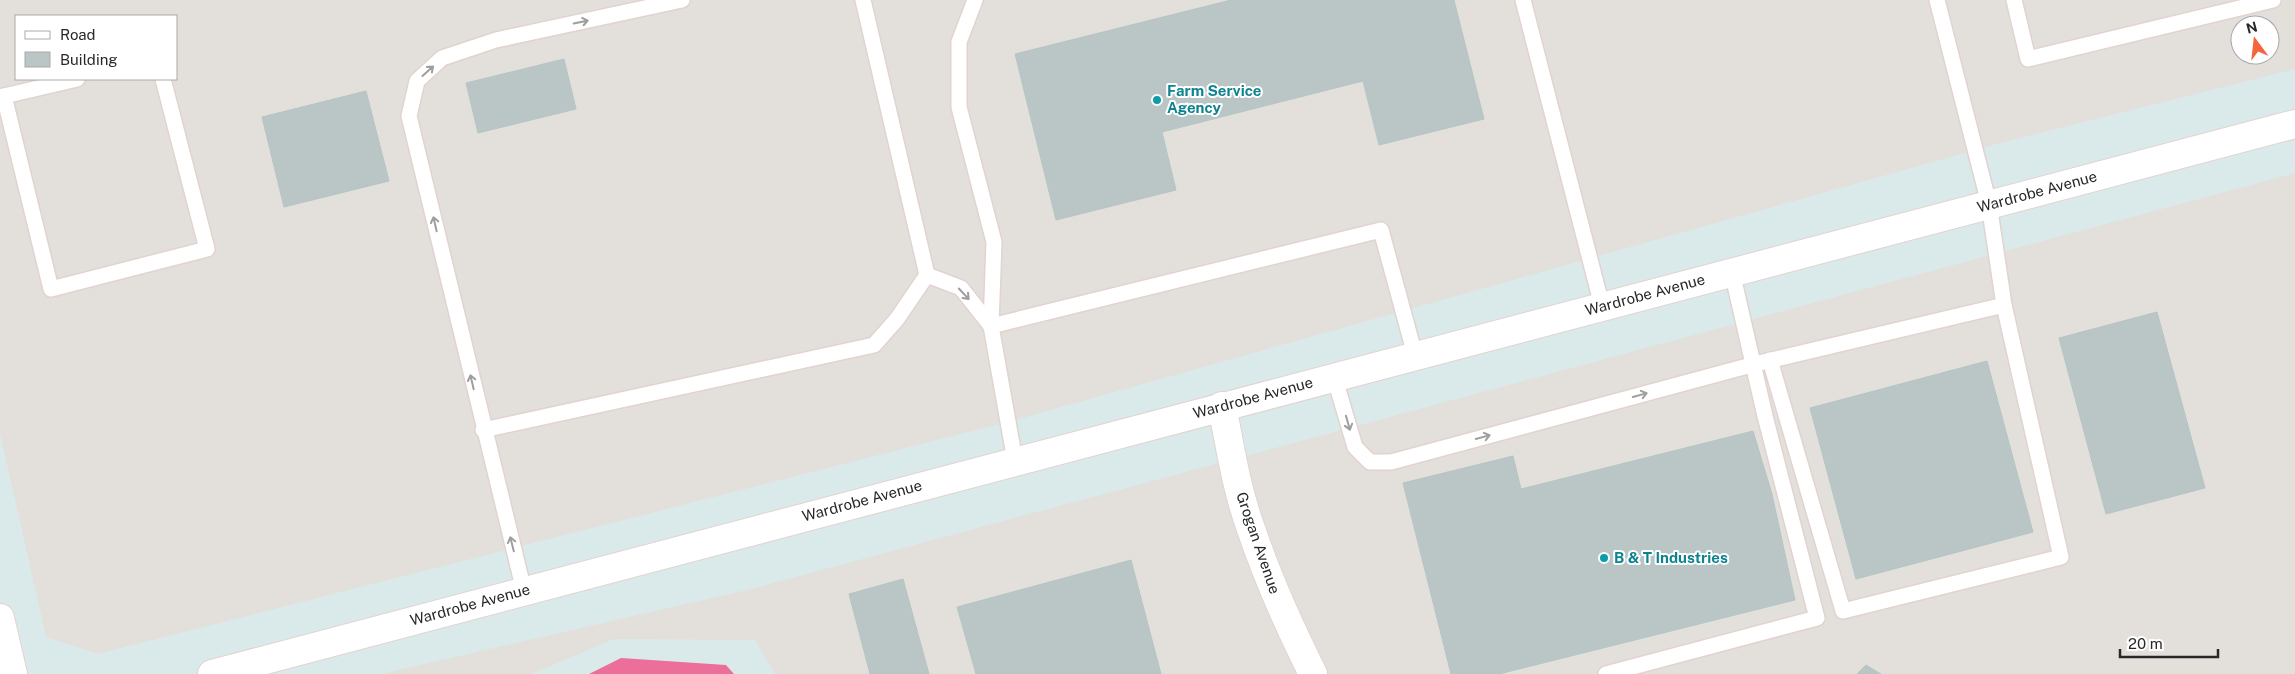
<svg xmlns="http://www.w3.org/2000/svg" width="2295" height="674" font-family="'Public Sans',sans-serif">
<style>
.industrial{fill:#e3e0db;fill-rule:evenodd}
.water{fill:#eb6f99}
.building{fill:#bac6c6;stroke:#b4c5c5}
.lines{fill:none;stroke-linecap:round;stroke-linejoin:round}
.lane-casing{stroke:#e1d3cf;stroke-width:18}
.street-casing{stroke:#e1d3cf;stroke-width:30}
.lane{stroke:#fff;stroke-width:15}
.street{stroke:#fff;stroke-width:28}
.oneway{stroke:#9e9e9e}
.culture-dot{fill:#0f9aa8;stroke:#fff;stroke-width:2}
.labels{text-anchor:middle;stroke-width:4;stroke-linejoin:round;paint-order:stroke}
.culture-label{font-size:15px;font-weight:bold;fill:#0d838f;stroke:#fff;text-anchor:start}
.street-label{font-size:15px;fill:#282828;stroke:#fff}
</style>
<rect width="100%" height="100%" fill="#daeaea"/>
<g class="industrial">
<path d="M0,0H2295V69L2004,142L1008,422L98,654L46,637L0,434ZM16,16H176V79H16ZM2240,25H2270V55H2240Z"/>
<polygon points="2295,173 2295,674 775,674 755,640 614,639 532,674 381,674 751,589"/>
</g>
<polygon class="water" points="621,658 726,665 734,674 589,674"/>
<g class="building">
<polygon points="1231,0 1454,0 1484,119 1379,145 1363,81 1162,132 1176,190 1056,220 1015,54"/>
<polygon points="564,59 576,109 478,133 466,83"/>
<polygon points="366,91 389,181 284,207 262,117"/>
<polygon points="2157,312 2205,488 2106,514 2059,338"/>
<polygon points="1987,361 2033,532 1856,579 1810,408"/>
<polygon points="1753,431 1772,494 1795,600 1499,674 1451,674 1403,483 1513,456 1521,489"/>
<polygon points="1131,560 1161,674 976,674 957,607"/>
<polygon points="903,579 929,674 870,674 849,594"/>
<polygon points="1866,665 1881,674 1857,674"/>
</g>
<g class="lines">
<g class="lane-casing">
<g id="lane">
<polyline points="975,0 959,42 959,107 994,242 991,326"/>
<polyline points="1523,0 1602,306"/>
<polyline points="2014,0 2028,59 2273,0"/>
<polyline points="4,96 51,289 207,249 163,79"/>
<polyline points="0,97 77,79"/>
<polyline points="927,275 961,288 991,326"/>
<polyline points="1770,360 1843,611 2061,557 2004,305"/>
<polyline points="1334,376 1355,447 1370,462 1391,462 1755,364 2004,305 1989,204 1937,0"/>
<polyline points="483,430 874,345 897,319 927,275 863,0"/>
<polyline points="1015,461 991,326 1381,230 1415,355"/>
<polyline points="524,591 409,116 417,81 442,58 496,40 682,0"/>
<polyline points="1606,674 1817,618 1765,416 1732,272"/>
</g>
</g>
<g class="street-casing">
<g id="street">
<path d="M1222,406C1230,446 1236,487 1250,526C1267,577 1289,626 1313,674"/>
<polyline points="0,618 13,674"/>
<polyline points="212,674 2295,124"/>
</g>
</g>
<use href="#lane" class="lane"/>
<use href="#street" class="street"/>
</g>
<defs><path id="oneway-shaft" d="M-6 0H5M1.5-3L5.5 0L1.5 3" fill="none" stroke-width="1.6" stroke-linecap="round" stroke-linejoin="round" transform="scale(1.25)"/></defs>
<g class="oneway">
<use href="#oneway-shaft" transform="translate(581 22) rotate(-12)"/>
<use href="#oneway-shaft" transform="translate(428 71) rotate(-42)"/>
<use href="#oneway-shaft" transform="translate(435 224) rotate(-103)"/>
<use href="#oneway-shaft" transform="translate(964 294) rotate(47)"/>
<use href="#oneway-shaft" transform="translate(472 382) rotate(-103)"/>
<use href="#oneway-shaft" transform="translate(1640 395) rotate(-15)"/>
<use href="#oneway-shaft" transform="translate(1348 423) rotate(74)"/>
<use href="#oneway-shaft" transform="translate(1483 437) rotate(-15)"/>
<use href="#oneway-shaft" transform="translate(512 544) rotate(-104)"/>
</g>
<g class="culture-dot">
<circle cx="1157" cy="100" r="5"/>
<circle cx="1604" cy="558" r="5"/>
</g>
<g class="labels">
<g class="culture-label">
<text x="1167" y="96">Farm Service<tspan x="1167" dy="17">Agency</tspan></text>
<text x="1614" y="563">B &amp; T Industries</text>
</g>
<g class="street-label">
<text transform="translate(2037 192) rotate(-15)" y="5">Wardrobe Avenue</text>
<text transform="translate(1645 295) rotate(-15)" y="5">Wardrobe Avenue</text>
<text transform="translate(1253 398) rotate(-15)" y="5">Wardrobe Avenue</text>
<text transform="translate(862 501) rotate(-15)" y="5">Wardrobe Avenue</text>
<text transform="translate(1258 543) rotate(71)" y="5">Grogan Avenue</text>
<text transform="translate(470 605) rotate(-15)" y="5">Wardrobe Avenue</text>
</g>
</g>
<rect x="15" y="15" width="162" height="65" fill="#ffffff" stroke="#a9a9a9"/>
<rect x="25" y="31" width="25" height="8" fill="#ffffff" stroke="#a9a9a9"/>
<text x="60" y="40" font-size="15" fill="#282828">Road</text>
<rect x="25" y="52" width="25" height="15" fill="#bac6c6" stroke="#a9a9a9"/>
<text x="60" y="65" font-size="15" fill="#282828">Building</text>
<g transform="translate(2255 40) rotate(345)"><circle r="24" fill="#ffffff" stroke="#a9a9a9"/>
<path d="M0-4L9 19L0 12L-9 19Z" fill="#f4643d"/>
<text y="-8" font-size="14" font-weight="bold" text-anchor="middle" fill="#282828">N</text>
</g>
<path d="M2120 649v8h98v-8" fill="none" stroke="#282828" stroke-width="2.5"/>
<text x="2128" y="649" font-size="15" fill="#282828" stroke="#ffffff" stroke-width="4" paint-order="stroke">20 m</text>
</svg>
